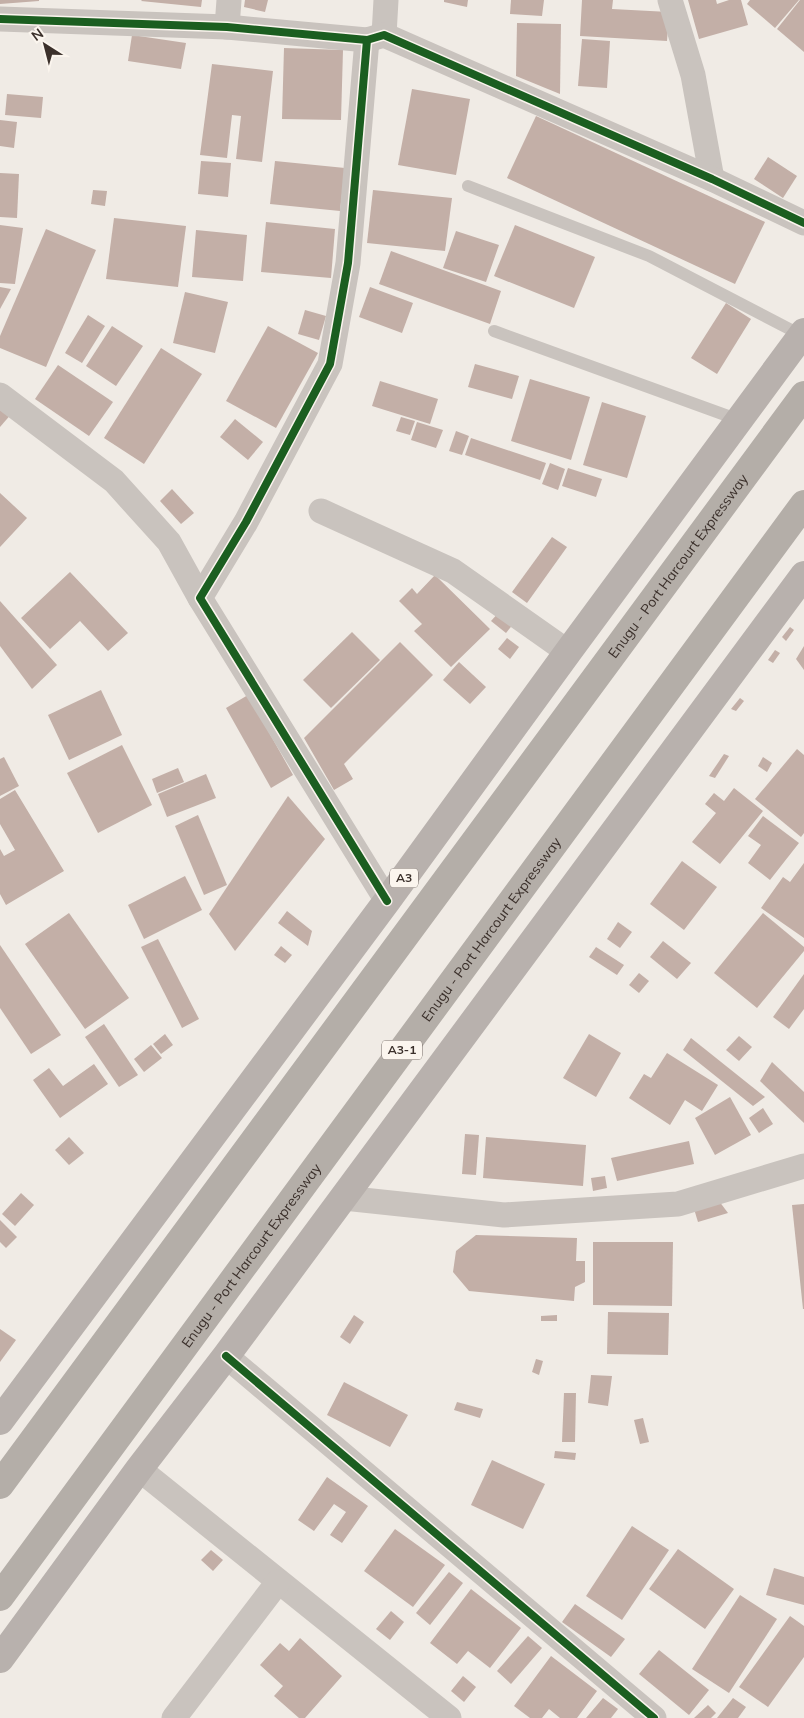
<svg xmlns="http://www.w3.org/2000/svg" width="804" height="1718" font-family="Mulish,sans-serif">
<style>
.building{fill:#c3afa7}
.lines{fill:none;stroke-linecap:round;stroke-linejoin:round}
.service{stroke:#c9c3be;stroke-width:12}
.minor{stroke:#c9c3be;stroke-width:25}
.primary{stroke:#b8b1ad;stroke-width:28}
.trunk{stroke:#b4aea8;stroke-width:28}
.cycleway-casing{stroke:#fbf5ee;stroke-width:11}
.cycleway{stroke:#1b5e20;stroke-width:8}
.labels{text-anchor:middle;stroke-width:4;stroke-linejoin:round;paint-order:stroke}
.shield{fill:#fbf5ee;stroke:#756b66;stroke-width:1}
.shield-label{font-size:12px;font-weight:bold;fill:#3b302b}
.street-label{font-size:14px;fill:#3b302b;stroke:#fbf5ee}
</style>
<rect width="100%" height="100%" fill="#f0ebe5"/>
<g class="building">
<polygon points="0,0 39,0 39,1 0,4"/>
<polygon points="142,0 202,0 201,7 141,1"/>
<polygon points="245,0 268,0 265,12 244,7"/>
<polygon points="444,0 468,0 467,7 444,2"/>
<polygon points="511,0 544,0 542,16 510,14"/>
<polygon points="582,0 613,0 612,9 669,12 667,41 580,36"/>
<polygon points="688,0 716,0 717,4 729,0 741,0 748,25 699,39"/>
<polygon points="750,0 799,0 775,28 747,4"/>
<polygon points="800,0 804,0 804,52 777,29"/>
<polygon points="517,23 561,24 560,94 516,76"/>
<polygon points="132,35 186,43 181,69 128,61"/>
<polygon points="582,39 610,41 607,88 578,86"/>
<polygon points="284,48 343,50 341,120 282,119"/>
<polygon points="212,64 273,71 262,162 236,159 241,116 232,115 227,158 200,155"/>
<polygon points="412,89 470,99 456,175 398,165"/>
<polygon points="7,94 43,97 41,118 5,115"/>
<polygon points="536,116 765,222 735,284 507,178"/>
<polygon points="0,120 17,122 14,148 0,146"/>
<polygon points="768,157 797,176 783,198 754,179"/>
<polygon points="201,161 231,163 228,197 198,194"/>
<polygon points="275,161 345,168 340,211 270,204"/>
<polygon points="0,173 19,174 17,218 0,217"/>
<polygon points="93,190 107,191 105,206 91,204"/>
<polygon points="373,190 452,198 445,251 367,243"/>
<polygon points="114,218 186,226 178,287 106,279"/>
<polygon points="266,222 335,229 331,278 261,272"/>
<polygon points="0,225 23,228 15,284 0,283"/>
<polygon points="515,225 595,257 574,308 494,276"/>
<polygon points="46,229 96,250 46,367 0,348 0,336"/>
<polygon points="196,230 247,235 243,281 192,277"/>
<polygon points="456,231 499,245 486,282 443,268"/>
<polygon points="391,251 501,291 490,324 379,284"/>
<polygon points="0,287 11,289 0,309"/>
<polygon points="370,287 413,303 402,333 359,317"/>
<polygon points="185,292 228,302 215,353 173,343"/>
<polygon points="726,303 751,319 717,374 691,358"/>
<polygon points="305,310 326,316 319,340 298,334"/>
<polygon points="88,315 105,326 82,363 65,353"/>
<polygon points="112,326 143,346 116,386 86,366"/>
<polygon points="268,326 318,353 276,428 226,401"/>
<polygon points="161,348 202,374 144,464 104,438"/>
<polygon points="475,364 519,376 512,399 468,387"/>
<polygon points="58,365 113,402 89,436 35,399"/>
<polygon points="530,379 590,397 571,460 511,441"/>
<polygon points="380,381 438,399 430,424 372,406"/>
<polygon points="0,400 13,412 0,427"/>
<polygon points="602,402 646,416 627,478 583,465"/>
<polygon points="401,417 415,421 410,435 396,431"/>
<polygon points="235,419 263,442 248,460 220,437"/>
<polygon points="417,422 443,430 436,448 411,440"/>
<polygon points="456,431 469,436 462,455 449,451"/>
<polygon points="471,438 546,463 540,480 465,455"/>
<polygon points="550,463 565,469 558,490 542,484"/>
<polygon points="568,468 602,479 596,497 562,486"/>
<polygon points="172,489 194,513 181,524 160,501"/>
<polygon points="0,493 27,518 0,547"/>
<polygon points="552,537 567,547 527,603 512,592"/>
<polygon points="70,572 128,633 108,651 80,621 50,649 21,618"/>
<polygon points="435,575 490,629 451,667 414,631 422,624 399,601 412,588 417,594"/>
<polygon points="0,601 57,665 32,689 0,646"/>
<polygon points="500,611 514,623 506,633 491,621"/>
<polygon points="790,627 794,630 786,641 782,637"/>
<polygon points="352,632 380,660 331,708 303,680"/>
<polygon points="507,638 519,647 510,659 498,649"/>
<polygon points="400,642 433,675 344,764 353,779 334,790 304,738"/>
<polygon points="804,646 804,670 796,659"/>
<polygon points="775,650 780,653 773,663 768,660"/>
<polygon points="459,662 486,687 470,704 443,680"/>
<polygon points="101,690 122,735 69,760 48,715"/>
<polygon points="248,695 293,775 271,788 226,708"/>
<polygon points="740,698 744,701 736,711 731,709"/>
<polygon points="122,745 152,805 98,833 67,773"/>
<polygon points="797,749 804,755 804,833 801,837 755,799"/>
<polygon points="724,754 729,756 715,778 709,776"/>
<polygon points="4,757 19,786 0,796 0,759"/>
<polygon points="763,757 772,763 767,772 758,766"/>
<polygon points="178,768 184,782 157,793 152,779"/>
<polygon points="206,774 216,798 167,817 158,794"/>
<polygon points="734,788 763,811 720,864 692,842 716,813 705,804 714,793 724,801"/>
<polygon points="15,790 64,871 6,905 0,894 0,849 4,856 15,850 0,824 0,799"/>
<polygon points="288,796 325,839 235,951 209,914"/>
<polygon points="198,815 227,885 204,895 175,826"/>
<polygon points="763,816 799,843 770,880 748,863 761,845 748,836"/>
<polygon points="682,861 717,887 684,930 650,904"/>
<polygon points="804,863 804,938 761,908 783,877 790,882"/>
<polygon points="185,876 202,910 144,939 128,905"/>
<polygon points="287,911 312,931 308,946 278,923"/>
<polygon points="69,913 129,998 85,1029 25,944"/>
<polygon points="763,913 804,947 804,951 757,1008 714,973"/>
<polygon points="618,922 632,932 620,948 607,939"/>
<polygon points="158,939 199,1019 182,1028 141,947"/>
<polygon points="663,941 691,963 677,979 650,957"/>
<polygon points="0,945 61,1035 31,1054 0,1008"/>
<polygon points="281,946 292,955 285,963 274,955"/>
<polygon points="596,947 624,965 617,975 589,957"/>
<polygon points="639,973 649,981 639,993 629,985"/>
<polygon points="804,974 804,1009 789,1029 773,1017"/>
<polygon points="104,1024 138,1075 119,1087 85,1037"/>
<polygon points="165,1034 173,1045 161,1054 153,1044"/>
<polygon points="589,1034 621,1053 596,1097 563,1078"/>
<polygon points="739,1036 752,1047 739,1061 726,1050"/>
<polygon points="691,1038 765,1097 753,1106 683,1050"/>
<polygon points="151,1045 162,1058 144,1072 134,1059"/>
<polygon points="667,1053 718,1085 702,1111 685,1100 670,1125 629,1098 644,1074 651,1078"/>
<polygon points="772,1062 804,1092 804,1123 760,1081"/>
<polygon points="94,1064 108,1084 60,1118 33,1080 49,1068 63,1086"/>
<polygon points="730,1097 751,1135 715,1155 695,1118"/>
<polygon points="763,1108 773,1124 759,1133 749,1118"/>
<polygon points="465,1134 479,1135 476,1175 462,1174"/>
<polygon points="69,1137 84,1153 69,1165 55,1150"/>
<polygon points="486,1137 586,1145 583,1186 483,1178"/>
<polygon points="689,1141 694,1164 617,1181 611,1158"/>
<polygon points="605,1176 607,1188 593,1191 591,1178"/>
<polygon points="21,1193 34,1205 15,1226 2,1214"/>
<polygon points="719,1201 728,1213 698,1222 694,1209"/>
<polygon points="804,1204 804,1309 803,1309 792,1205"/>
<polygon points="0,1220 17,1237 6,1248 0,1242"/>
<polygon points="476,1235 577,1238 576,1261 585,1261 585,1282 575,1287 574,1301 469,1291 453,1272 456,1251"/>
<polygon points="593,1242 673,1242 672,1306 593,1305"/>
<polygon points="608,1312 669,1313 668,1355 607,1354"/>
<polygon points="354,1315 364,1322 350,1344 340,1337"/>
<polygon points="557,1315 557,1321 541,1321 541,1316"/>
<polygon points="0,1329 16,1340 0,1362"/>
<polygon points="536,1359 543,1361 539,1375 532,1372"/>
<polygon points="591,1375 612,1376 608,1406 588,1403"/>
<polygon points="344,1382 408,1415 390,1447 327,1415"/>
<polygon points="564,1393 576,1393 575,1442 562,1442"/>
<polygon points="457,1402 483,1409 480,1418 454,1410"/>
<polygon points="643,1418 649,1442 640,1444 634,1420"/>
<polygon points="555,1451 576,1453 575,1460 554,1458"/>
<polygon points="492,1460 545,1484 523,1529 471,1505"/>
<polygon points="327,1477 368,1506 342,1543 330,1535 346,1512 334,1504 314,1531 298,1520"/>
<polygon points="632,1526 669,1550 622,1620 586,1596"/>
<polygon points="395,1529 445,1565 413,1607 364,1571"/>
<polygon points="678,1549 734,1589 705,1629 649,1589"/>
<polygon points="211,1550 223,1560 213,1571 201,1560"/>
<polygon points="774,1568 804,1577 804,1605 766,1595"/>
<polygon points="449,1572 463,1583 430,1625 416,1613"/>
<polygon points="471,1589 521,1628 490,1668 468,1651 457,1664 430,1643"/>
<polygon points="740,1595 777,1619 729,1693 692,1669"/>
<polygon points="575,1604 625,1639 611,1657 562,1622"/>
<polygon points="391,1611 404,1622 390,1640 376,1629"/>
<polygon points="790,1616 804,1626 804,1657 768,1707 739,1687"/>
<polygon points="528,1636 542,1648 511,1684 497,1671"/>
<polygon points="300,1638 342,1676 305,1718 299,1718 274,1696 283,1686 260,1665 280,1643 289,1651"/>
<polygon points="659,1650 709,1690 689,1715 639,1674"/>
<polygon points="551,1656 597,1691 577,1718 560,1718 549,1709 542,1718 530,1718 514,1706"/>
<polygon points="463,1676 476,1687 464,1702 451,1691"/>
<polygon points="603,1698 618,1709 611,1718 586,1718"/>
<polygon points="733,1698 746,1707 738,1718 717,1718"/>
<polygon points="708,1705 716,1713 711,1718 694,1718"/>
</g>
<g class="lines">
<g class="service">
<polyline points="468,186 649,256 801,335"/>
<polyline points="494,331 739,420"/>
</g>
<g class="minor">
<polyline points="386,0 384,35 386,0"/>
<polyline points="670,0 693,75 712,179"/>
<polyline points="0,19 227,27 367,40 384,35 712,179 804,223"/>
<polyline points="227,27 229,0"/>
<polyline points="367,40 348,263 330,364 246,522 200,598 387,901"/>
<polyline points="0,395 114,481 169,542 200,598"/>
<polyline points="321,511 453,571 568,652"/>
<polyline points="344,1198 504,1215 678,1204 804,1166"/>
<polyline points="226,1356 654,1718"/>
<polyline points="139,1469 449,1718"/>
<polyline points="174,1718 278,1582"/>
</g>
<g class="primary">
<polyline points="0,1421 387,901 568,652 804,332"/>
<polyline points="0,1659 139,1469 226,1356 804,575"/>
</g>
<g class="trunk">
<path id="s1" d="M0,1485L804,395"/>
<path id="s2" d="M0,1597L804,504"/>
</g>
<g class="cycleway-casing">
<g id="cycleway">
<polyline points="0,19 227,27 367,40 384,35 712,179 804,223"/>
<polyline points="367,40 348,263 330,364 246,522 200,598 387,901"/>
<polyline points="226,1356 654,1718"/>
</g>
</g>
<use href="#cycleway" class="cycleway"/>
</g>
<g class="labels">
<g class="shield">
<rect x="390" y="868.5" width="28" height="19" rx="4"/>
<rect x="382" y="1040.5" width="40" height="19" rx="4"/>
</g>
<g class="shield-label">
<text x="404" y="882">A3</text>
<text x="402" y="1054">A3-1</text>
</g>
<g class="street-label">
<text dy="5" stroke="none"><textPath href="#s1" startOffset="1142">Enugu - Port Harcourt Expressway</textPath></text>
<text dy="5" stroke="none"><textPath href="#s2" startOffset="829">Enugu - Port Harcourt Expressway</textPath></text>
<text dy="5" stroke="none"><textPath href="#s2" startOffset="424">Enugu - Port Harcourt Expressway</textPath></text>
</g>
</g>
<g transform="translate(45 45) rotate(324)" stroke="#fbf5ee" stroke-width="4" paint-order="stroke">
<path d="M0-4L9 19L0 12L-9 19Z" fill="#3b302b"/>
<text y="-8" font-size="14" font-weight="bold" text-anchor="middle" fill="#3b302b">N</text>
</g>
</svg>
